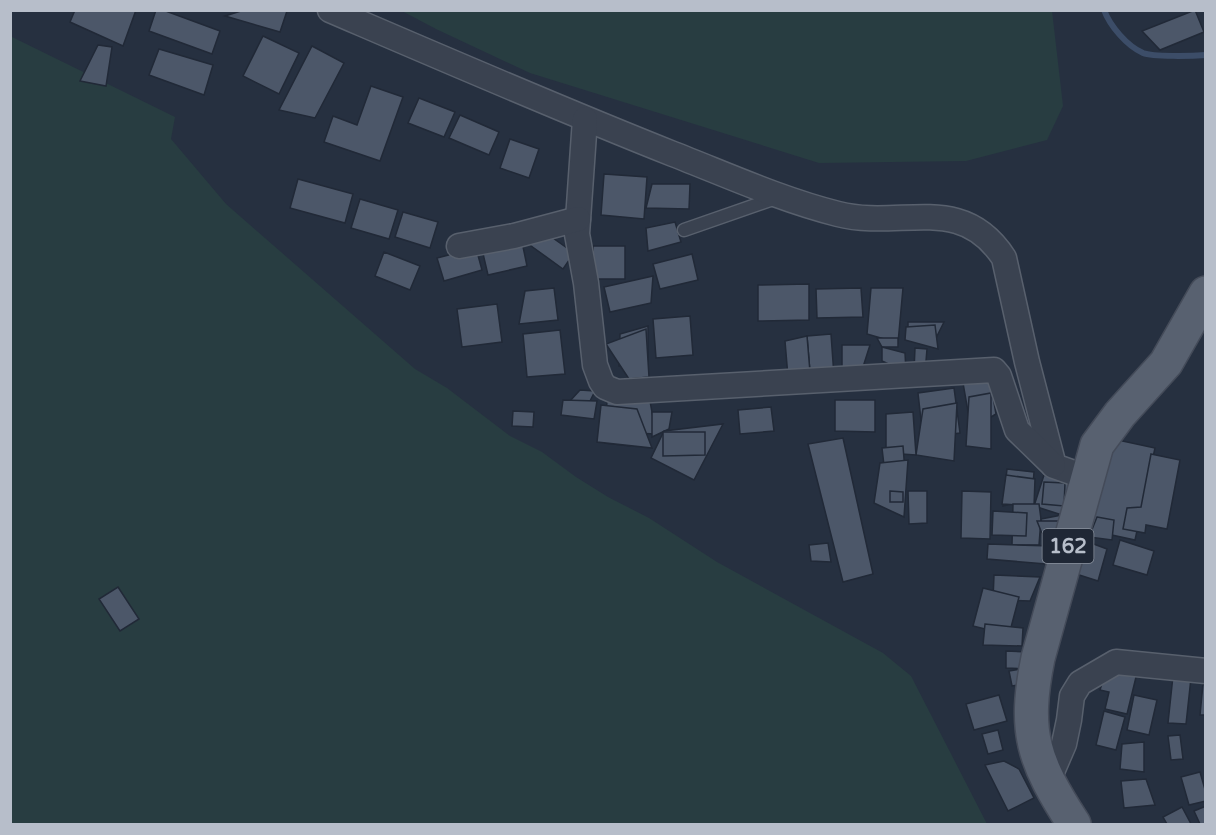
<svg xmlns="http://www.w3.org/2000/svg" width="1216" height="835" font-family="'Varela Round',sans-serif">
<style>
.green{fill:#283d41}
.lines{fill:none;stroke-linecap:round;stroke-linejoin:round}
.stream{stroke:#3c4d68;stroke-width:6}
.building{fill:#4c5769;stroke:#212937;stroke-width:1.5}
.service-casing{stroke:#58606d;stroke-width:15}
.minor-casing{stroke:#58606d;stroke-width:27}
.primary-casing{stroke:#444b59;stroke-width:36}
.service{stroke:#3a4250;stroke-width:12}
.minor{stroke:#3a4250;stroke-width:24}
.primary{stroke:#586170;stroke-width:33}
.labels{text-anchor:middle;stroke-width:4.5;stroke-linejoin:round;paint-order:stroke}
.shield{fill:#1f2735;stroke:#89919d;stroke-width:1.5}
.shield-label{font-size:20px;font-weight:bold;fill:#b7beca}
</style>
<rect width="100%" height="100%" fill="#263040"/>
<g class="green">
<polygon points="402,11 1052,11 1063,106 1047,140 966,161 819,163 530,73 436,29"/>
<polygon points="10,36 175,117 171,139 226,204 415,369 447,388 510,436 542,452 576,477 608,497 649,518 717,562 883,653 911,676 987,824 11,824"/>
</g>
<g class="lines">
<path class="stream" d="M1104,10C1110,26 1127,46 1143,53C1153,57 1192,56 1206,55"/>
</g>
<g class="building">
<polygon points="75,10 136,10 123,46 70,22"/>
<polygon points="156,10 163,10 220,31 212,54 149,31"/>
<polygon points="244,10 285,10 287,11 280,32 225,16"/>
<polygon points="1195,10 1204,32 1160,50 1142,31"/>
<polygon points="263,36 299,53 279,94 243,76"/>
<polygon points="98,45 112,47 106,86 80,81"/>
<polygon points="312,46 344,63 315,118 279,110"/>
<polygon points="159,49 213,65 204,95 149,75"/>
<polygon points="371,86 403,97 380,161 324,142 333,116 357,125"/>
<polygon points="419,98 455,112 444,137 408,123"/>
<polygon points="460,115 499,132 489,155 449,138"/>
<polygon points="510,139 539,149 529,178 500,168"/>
<polygon points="604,174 647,177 644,219 601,215"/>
<polygon points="298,179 353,194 345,223 290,208"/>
<polygon points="652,184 690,184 689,209 646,208"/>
<polygon points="360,199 398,210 389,239 351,228"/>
<polygon points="403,212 438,222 430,248 395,237"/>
<polygon points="675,222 681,242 648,251 646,228"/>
<polygon points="543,231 574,253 563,269 527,243"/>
<polygon points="521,237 527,266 488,275 481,245"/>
<polygon points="593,246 625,246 625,279 594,279"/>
<polygon points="476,248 482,270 444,281 437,258"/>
<polygon points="384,252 420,266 410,290 375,276"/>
<polygon points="692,254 698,280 660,289 653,264"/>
<polygon points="653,276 651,303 610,312 604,287"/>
<polygon points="809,284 809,320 758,321 758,285"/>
<polygon points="554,288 558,320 519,324 525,291"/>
<polygon points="861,288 863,317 817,318 816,289"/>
<polygon points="871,288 903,288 898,343 867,334"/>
<polygon points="497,304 502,342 462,347 457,309"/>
<polygon points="690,316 693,355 656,358 653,319"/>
<polygon points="908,322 944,322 936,338 908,339"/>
<polygon points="935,325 938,349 905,340 906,327"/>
<polygon points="648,326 648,366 619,366 620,334"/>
<polygon points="646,329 649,377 629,379 606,344"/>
<polygon points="560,330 565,374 527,377 523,334"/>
<polygon points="831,334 834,376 810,372 807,336"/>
<polygon points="807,336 810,372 788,377 785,341"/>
<polygon points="877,338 898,338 898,347 882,347"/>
<polygon points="842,345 870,345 863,367 842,375"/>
<polygon points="882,347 905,353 906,372 882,361"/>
<polygon points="915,348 927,349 925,373 914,371"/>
<polygon points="990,379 996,414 971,429 963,383"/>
<polygon points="954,388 960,433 923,438 918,393"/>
<polygon points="580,390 595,391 588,405 570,401"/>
<polygon points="991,393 991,449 966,446 969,397"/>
<polygon points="563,400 597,401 594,419 561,415"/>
<polygon points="607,400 650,401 656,434 634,433 630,446 605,443"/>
<polygon points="835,400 875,400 875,432 835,431"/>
<polygon points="957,403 954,461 916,455 923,409"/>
<polygon points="601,405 637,409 652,448 597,442"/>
<polygon points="771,407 774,431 740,434 738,410"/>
<polygon points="513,411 534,412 533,427 512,426"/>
<polygon points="652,412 672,412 669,429 652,437"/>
<polygon points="913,412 916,455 886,453 886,414"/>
<polygon points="723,424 694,480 651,458 664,431"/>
<polygon points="663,432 705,432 705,455 663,456"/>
<polygon points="1104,437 1155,448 1135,540 1084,529"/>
<polygon points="843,438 873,574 843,582 808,444"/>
<polygon points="903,446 906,484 879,486 885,474 882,448"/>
<polygon points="1151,454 1180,460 1167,529 1146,525 1145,533 1123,529 1127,508 1141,507"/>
<polygon points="908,460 904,517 874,503 880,463"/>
<polygon points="1007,469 1034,472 1032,498 1003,506"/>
<polygon points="1006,475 1035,479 1034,506 1002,504"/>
<polygon points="1044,475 1072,484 1062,515 1034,506"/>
<polygon points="1044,482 1065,483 1064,506 1042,504"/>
<polygon points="890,491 903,492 903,502 890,502"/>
<polygon points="908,491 927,491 927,523 909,524"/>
<polygon points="962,491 991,492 990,539 961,538"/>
<polygon points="1013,504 1039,504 1041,519 1039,545 1012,545"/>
<polygon points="993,511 1027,513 1026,536 992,535"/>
<polygon points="1062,515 1066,537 1044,535 1041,519"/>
<polygon points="1097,517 1114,520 1112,540 1089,537"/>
<polygon points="1037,521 1070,521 1057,535 1043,536"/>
<polygon points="1083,540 1107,549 1098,581 1073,573"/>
<polygon points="1120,540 1154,551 1147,575 1113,565"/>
<polygon points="828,543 831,562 811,561 809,545"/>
<polygon points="988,544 1051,546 1046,564 987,559"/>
<polygon points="994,575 1040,577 1030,601 993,600"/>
<polygon points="118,587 139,619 120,631 99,599"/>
<polygon points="983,588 1019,597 1009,635 973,626"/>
<polygon points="985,624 1023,628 1022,646 983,645"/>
<polygon points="1006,651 1029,652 1029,669 1006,668"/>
<polygon points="1107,667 1137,673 1127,714 1105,709 1109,692 1100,690"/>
<polygon points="1020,669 1023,684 1012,686 1009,671"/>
<polygon points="1173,676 1191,678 1186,724 1168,723"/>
<polygon points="1203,684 1206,685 1206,715 1200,715"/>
<polygon points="999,695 1007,721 974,730 966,704"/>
<polygon points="1134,695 1157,700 1149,735 1127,730"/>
<polygon points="1104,711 1125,717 1116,750 1096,745"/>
<polygon points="998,730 1003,750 988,754 982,734"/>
<polygon points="1180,735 1183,759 1171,760 1168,736"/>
<polygon points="1144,742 1144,772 1120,769 1122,744"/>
<polygon points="1004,761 1019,769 1034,798 1008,811 985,765"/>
<polygon points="1200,772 1206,793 1206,801 1189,805 1181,777"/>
<polygon points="1146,779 1155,805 1124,808 1121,781"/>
<polygon points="1206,806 1206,824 1200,824 1194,811"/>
<polygon points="1182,807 1191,824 1167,824 1163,817"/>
</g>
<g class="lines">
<g class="service-casing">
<polyline id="service" points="684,230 776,198"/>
</g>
<g class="minor-casing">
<g id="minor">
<path d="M330,10C444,59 557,108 673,154C727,175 782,200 838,214C901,230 961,192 1004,258L1027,362L1054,466L1088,478"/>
<polyline points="585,119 577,234 586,283 595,365 601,381 605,387 617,392 994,370 999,376 1017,430 1053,465"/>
<polyline points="459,246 514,236 578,219"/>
<polyline points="1048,781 1064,744 1069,720 1072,696 1080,683 1116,662 1206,671"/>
</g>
</g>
<g class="primary-casing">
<path id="primary" d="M1074,824C1033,761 1023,732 1038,658L1097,445L1120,414L1166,363L1206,293"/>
</g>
<use href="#service" class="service"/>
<use href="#minor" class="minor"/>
<use href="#primary" class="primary"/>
</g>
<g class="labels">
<rect class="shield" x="1042.5" y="529" width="51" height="34" rx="4.5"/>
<g class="shield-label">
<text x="1068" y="553">162</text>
</g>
</g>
<rect width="1216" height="835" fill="none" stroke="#b7beca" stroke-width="24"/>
</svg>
